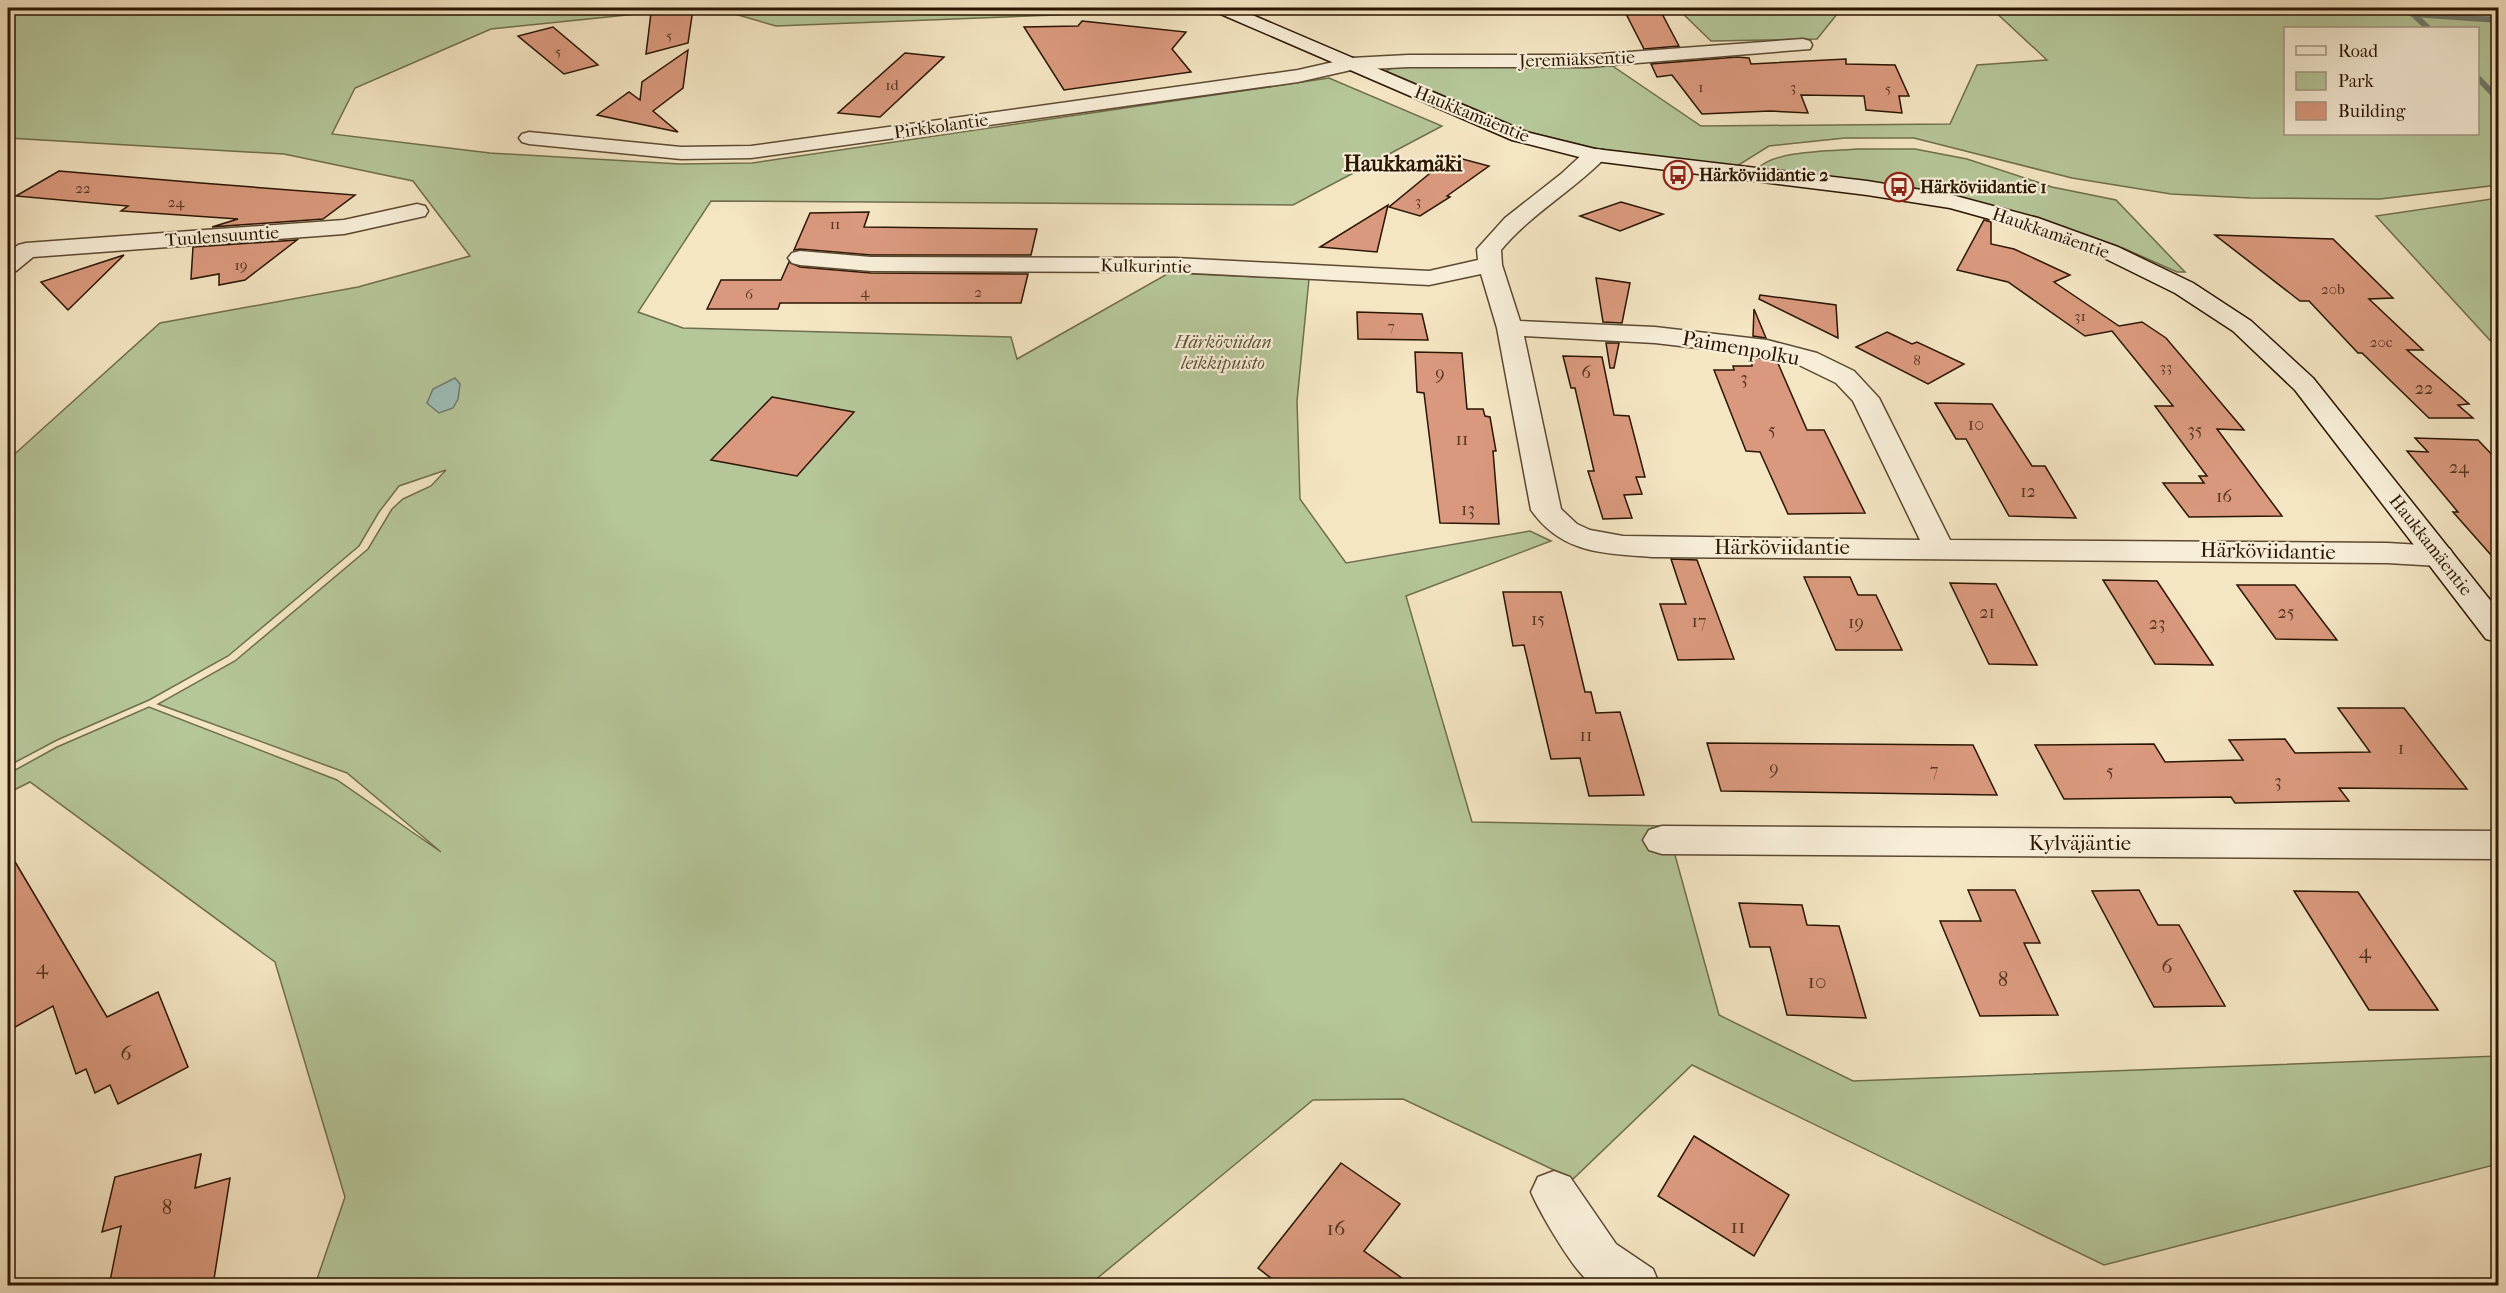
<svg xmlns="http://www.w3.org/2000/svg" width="2506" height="1293" font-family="'IM FELL French Canon',serif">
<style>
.green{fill:#b5c699;stroke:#706e4c;stroke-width:1.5;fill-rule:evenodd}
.water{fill:#9dbeb9;stroke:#6f7a6f;stroke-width:1.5}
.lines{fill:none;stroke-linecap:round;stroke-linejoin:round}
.stream{stroke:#6f7a6f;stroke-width:6}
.building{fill:#da997e;stroke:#2a1500;stroke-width:1.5}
.street-casing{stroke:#5c4931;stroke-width:3}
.secondary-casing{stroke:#2a1500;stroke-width:3}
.street{fill:#f8eed8;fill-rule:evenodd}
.secondary{fill:#f8eed8;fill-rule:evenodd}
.labels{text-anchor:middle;stroke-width:4.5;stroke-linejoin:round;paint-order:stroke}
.far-number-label{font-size:15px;fill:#563620}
.far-street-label{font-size:18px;fill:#2a1500;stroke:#f8eed8}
.far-poi-label{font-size:18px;font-weight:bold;fill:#2a1500;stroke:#f8eed8;text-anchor:start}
.far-park-label{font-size:18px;font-style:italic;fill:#5b5336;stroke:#f8eed8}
.number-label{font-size:18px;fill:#563620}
.street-label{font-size:21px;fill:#2a1500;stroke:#f8eed8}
.near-number-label{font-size:21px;fill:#563620}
.far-district-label{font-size:22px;font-weight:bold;fill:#2a1500;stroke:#f8eed8}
</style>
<rect width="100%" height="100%" fill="#f4e5c3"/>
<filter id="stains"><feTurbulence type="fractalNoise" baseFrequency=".00333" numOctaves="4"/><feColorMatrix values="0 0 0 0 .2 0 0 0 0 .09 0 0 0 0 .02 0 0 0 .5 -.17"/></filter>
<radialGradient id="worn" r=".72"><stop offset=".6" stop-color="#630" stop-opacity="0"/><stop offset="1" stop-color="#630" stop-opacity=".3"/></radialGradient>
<g class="green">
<polygon points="8,8 695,8 491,29 355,88 332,134 490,153 680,164 752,163 1329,78 1442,126 1293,205 711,201 638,312 683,328 1011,337 1017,359 1169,273 1309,279 1297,401 1300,499 1346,563 1530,531 1551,541 1406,596 1472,822 1667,826 1719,1015 1853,1081 2498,1056 2498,1164 2104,1265 1692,1065 1573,1179 1403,1099 1313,1100 1089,1285 315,1285 345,1197 275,962 30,782 8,793 8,774 57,747 149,707 337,780 441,852 347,773 158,704 235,661 368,549 392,509 403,499 431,486 446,470 399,486 379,512 359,546 228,656 149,700 57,740 8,766 8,460 160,323 358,287 470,256 413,181 284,154 8,138"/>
<polygon points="714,8 1179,8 1182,10 776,26"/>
<polygon points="1677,8 1842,8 1817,39 1711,41"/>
<path d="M1991,8H2498V185L2380,199L2250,198L2171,194L2072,178L1914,138H1845L1769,146L1737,166L1599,149L1529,132L1386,71L1397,65H1611L1701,126L1950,124L1977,65L2047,60ZM2286,28H2478V134H2286Z"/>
<path d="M1857,149H1915L1967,159L2052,187L2116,200L2185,272H2177L2123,248L2037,218L1757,170C1771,150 1833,151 1857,149Z"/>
<polygon points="2498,198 2498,349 2376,216"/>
</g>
<polygon class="water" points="455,378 460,384 458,399 453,408 439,413 427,403 433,389"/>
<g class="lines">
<g class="stream">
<polyline points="2393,8 2413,14 2498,20"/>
<polyline points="2413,14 2428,28"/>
<polyline points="2478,78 2498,99"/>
</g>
</g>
<g class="building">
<polygon points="1623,8 1659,8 1679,46 1644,49"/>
<polygon points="693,9 688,43 646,54 651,13"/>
<polygon points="1082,21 1186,32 1172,49 1191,72 1064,90 1024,27 1078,26"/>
<polygon points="553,27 598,65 564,74 518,36"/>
<polygon points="688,50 683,88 653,111 678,132 597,115 629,92 640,100 642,82"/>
<polygon points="905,53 944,57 880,117 838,113"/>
<polygon points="1737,57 1749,58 1751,64 1846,59 1846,64 1895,65 1909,96 1899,96 1902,113 1866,110 1864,96 1801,95 1808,113 1770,111 1702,114 1672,75 1657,77 1651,64"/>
<polygon points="1451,156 1489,166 1447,196 1450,197 1420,216 1389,207"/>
<polygon points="59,171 201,183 355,195 323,219 212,227 238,219 121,211 128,206 16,196"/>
<polygon points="1621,202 1663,214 1620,231 1580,216"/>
<polygon points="1388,205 1377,252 1320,247"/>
<polygon points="869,212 864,227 1037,229 1031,255 871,255 800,249 794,250 810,213"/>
<polygon points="1984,220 1991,222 1991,244 2014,249 2070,275 2054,282 2119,326 2142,322 2166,338 2244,430 2217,429 2282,516 2189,517 2163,483 2204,483 2199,476 2207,476 2155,406 2173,406 2112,331 2085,336 2008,282 1957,270"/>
<polygon points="2215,235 2333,239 2393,298 2369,299 2423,350 2407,350 2469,404 2458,405 2473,418 2429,418 2362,353 2358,353 2309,301 2300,301"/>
<polygon points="297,240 245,280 219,285 219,274 191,279 193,247"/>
<polygon points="124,255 68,310 41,282"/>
<polygon points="789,262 800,267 871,273 1028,274 1021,303 780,303 778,309 707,309 721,280 781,280"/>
<polygon points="1596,278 1630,283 1622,323 1603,322"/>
<polygon points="1760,295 1836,305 1838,338 1759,299"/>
<polygon points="1754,309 1766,338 1753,336"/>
<polygon points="1357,312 1422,314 1428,340 1358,339"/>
<polygon points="1887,332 1912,344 1917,342 1964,364 1928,384 1856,347"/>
<polygon points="1606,343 1619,343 1614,368 1610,368"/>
<polygon points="1415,352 1462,353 1467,409 1483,409 1485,416 1490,417 1496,451 1493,451 1499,524 1440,523 1424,393 1417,392"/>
<polygon points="1563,356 1602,357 1614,415 1629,416 1645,477 1636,477 1642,494 1624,495 1632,518 1603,519 1588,471 1594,471 1575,388 1571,388"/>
<polygon points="1752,357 1777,361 1807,430 1824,430 1865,513 1788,514 1760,452 1746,451 1714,370 1734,370 1733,366 1752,366"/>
<polygon points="772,397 854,412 797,476 711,460"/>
<polygon points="1935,403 1992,404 2032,466 2045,466 2076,518 2009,516 1966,439 1956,439"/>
<polygon points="2415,438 2478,440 2499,462 2499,564 2453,512 2458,512 2407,451 2428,452"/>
<polygon points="1671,559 1697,560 1734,659 1678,660 1660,604 1686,604"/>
<polygon points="1804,577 1850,577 1858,595 1876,595 1902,650 1836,650"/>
<polygon points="2103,580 2157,581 2213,665 2155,664"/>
<polygon points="1950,583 1996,584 2037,665 1989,664"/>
<polygon points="2237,585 2295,585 2337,640 2276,639"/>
<polygon points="1503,592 1561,592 1585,692 1591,692 1596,713 1620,712 1644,795 1589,796 1580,758 1551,759 1524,645 1513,646"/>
<polygon points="2338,708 2404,708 2467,789 2339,788 2349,801 2235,803 2231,797 2064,799 2035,745 2154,744 2165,762 2243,760 2229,740 2285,739 2295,753 2370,752"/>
<polygon points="1707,743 1973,745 1997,795 1721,791"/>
<polygon points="8,850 107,1017 158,992 188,1067 118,1104 110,1085 95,1093 86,1069 76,1074 53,1006 8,1031"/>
<polygon points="1968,890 2015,890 2040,943 2024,943 2058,1015 1980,1016 1940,921 1981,921"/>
<polygon points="2139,890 2158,925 2179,925 2225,1006 2154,1007 2092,891"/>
<polygon points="2294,891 2358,892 2438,1010 2369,1010"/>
<polygon points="1739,903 1802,905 1807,925 1839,926 1866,1018 1787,1015 1770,947 1750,947"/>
<polygon points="1694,1136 1789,1195 1754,1256 1658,1196"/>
<polygon points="201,1154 195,1188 230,1178 214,1279 191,1286 109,1286 121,1226 102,1232 115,1177"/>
<polygon points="1341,1163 1400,1204 1364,1251 1413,1286 1281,1286 1258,1268"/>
</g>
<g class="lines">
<g class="street-casing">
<g id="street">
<polygon points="1803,39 1810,41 1812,45 1810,49 1588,67 1408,67 1351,70 1298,82 751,158 681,159 529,144 522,142 519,138 522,134 529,132 681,147 751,146 1298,70 1351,58 1408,55 1588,55"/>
<path d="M1595,149L1603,150L1606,155L1603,160C1571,192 1530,215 1501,250L1502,265L1520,321L1655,327L1767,340L1817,353L1854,371L1879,398L1950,540L2387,543L2439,546L2450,549L2454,556L2450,563L2439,566L2387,563L1652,557C1603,553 1562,554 1531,510L1497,328L1481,274L1429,285L1175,272L871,271L800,265L792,263L788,258L792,253L800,251L871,257L1175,258L1429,271L1478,260L1477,249L1505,218L1561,174L1587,150ZM1524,336L1655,343L1766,356L1799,365L1836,383L1853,401L1920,540L1623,536L1590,530L1577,524L1561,509Z"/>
<polygon points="417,204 425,206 428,211 425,216 344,234 33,257 16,271 8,273 8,254 18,245 26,243 344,220"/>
<polygon points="1662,826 2498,831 2498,859 1662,854 1649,850 1643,840 1649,830"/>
<path d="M1554,1171L1570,1177L1616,1244L1653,1269L1660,1286C1647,1286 1604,1289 1594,1285C1577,1278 1539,1211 1531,1192L1538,1177Z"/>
</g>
</g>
<g class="secondary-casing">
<polygon id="secondary" points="1213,8 1236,8 1526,132 1595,149 1867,181 1952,195 2038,218 2118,247 2193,283 2251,321 2313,378 2498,610 2498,642 2486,639 2295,390 2233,331 2175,293 2102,257 2022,228 1950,208 1867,195 1595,161 1512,140 1216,12"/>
</g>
<use href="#street" class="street"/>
<use href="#secondary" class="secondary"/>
</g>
<defs>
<g id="bus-ring" transform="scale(1.5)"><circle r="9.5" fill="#f8eed8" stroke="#8f2418" stroke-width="1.5"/><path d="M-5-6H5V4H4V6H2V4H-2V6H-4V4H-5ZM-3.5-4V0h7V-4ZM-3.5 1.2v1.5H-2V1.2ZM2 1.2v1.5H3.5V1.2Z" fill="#8f2418"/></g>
</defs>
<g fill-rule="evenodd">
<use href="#bus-ring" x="1678" y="175"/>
<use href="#bus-ring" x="1899" y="187"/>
</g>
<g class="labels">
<g class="far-number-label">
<text x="669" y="40">5</text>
<text x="558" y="56">5</text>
<text x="892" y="90">1d</text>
<text x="1701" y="92">1</text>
<text x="1793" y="92">3</text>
<text x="1888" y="93">5</text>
<text x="83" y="193">22</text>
<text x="1418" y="206">3</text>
<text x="176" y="207">24</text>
<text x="835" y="229">11</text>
<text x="241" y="270">19</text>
<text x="2333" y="294">20b</text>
<text x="865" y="297">4</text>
<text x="978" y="297">2</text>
<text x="749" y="299">6</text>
<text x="2080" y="321">31</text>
<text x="1391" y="331">7</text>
<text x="2381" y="347">20c</text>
<text x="1917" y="365">8</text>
<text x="2166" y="372">33</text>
</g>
<g class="far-street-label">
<text transform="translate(1577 59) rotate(-2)" y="6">Jeremiaksentie</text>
<text transform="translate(1472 114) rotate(22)" y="6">Haukkamäentie</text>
<text transform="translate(941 126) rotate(-8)" y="6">Pirkkolantie</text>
<text transform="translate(2051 233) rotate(19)" y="6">Haukkamäentie</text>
<text transform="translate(222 236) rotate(-4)" y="6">Tuulensuuntie</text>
<text transform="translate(1146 266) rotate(1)" y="6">Kulkurintie</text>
<text transform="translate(2431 545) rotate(52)" y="6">Haukkamäentie</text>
</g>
<g class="far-poi-label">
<text x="1699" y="181">Härköviidantie 2</text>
<text x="1920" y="193">Härköviidantie 1</text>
</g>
<g class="far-park-label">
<text x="1223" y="348">Härköviidan<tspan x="1223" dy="21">leikkipuisto</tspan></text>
</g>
<g class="number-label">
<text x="1586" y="378">6</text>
<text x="1440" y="379">9</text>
<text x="1744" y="384">3</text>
<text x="2424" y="394">22</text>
<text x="1976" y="430">10</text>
<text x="1772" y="436">5</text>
<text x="2195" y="436">35</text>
<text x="1462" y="445">11</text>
<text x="2459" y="473">24</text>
<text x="2028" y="497">12</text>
<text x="2224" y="502">16</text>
<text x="1468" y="515">13</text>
<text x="1987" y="618">21</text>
<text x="2286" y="618">25</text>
<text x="1538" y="625">15</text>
<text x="1699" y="627">17</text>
<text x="1856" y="628">19</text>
<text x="2157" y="629">23</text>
<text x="1586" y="741">11</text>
<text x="2401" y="754">1</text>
<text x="1774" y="774">9</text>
<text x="1934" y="776">7</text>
<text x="2110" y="777">5</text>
<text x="2278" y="787">3</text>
</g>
<g class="street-label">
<text transform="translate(1741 348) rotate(10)" y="7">Paimenpolku</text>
<text x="1782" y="554">Härköviidantie</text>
<text transform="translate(2268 551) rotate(1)" y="7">Härköviidantie</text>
<text x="2080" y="850">Kylväjäntie</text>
</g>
<g class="near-number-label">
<text x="2365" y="958">4</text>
<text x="2167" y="973">6</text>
<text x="42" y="974">4</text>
<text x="2003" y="986">8</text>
<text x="1817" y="988">10</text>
<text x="126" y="1060">6</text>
<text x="167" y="1214">8</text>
<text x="1738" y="1233">11</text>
<text x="1336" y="1235">16</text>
</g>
<g class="far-district-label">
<text x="1403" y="171">Haukkamäki</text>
</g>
</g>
<rect width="2506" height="1293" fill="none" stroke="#f4e5c3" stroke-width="30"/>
<rect x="9" y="9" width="2488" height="1275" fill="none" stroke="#2a1500" stroke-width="3"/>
<rect x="15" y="15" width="2476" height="1263" fill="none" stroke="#2a1500" stroke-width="1.5"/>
<rect x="2284" y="27" width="195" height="108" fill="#f8eed8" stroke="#a69782" stroke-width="1.5"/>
<rect x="2296" y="46" width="30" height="9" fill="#f8eed8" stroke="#a69782" stroke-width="1.5"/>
<text x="2338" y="57" font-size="18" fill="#2a1500">Road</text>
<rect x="2296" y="72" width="30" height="18" fill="#b5c699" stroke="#a69782" stroke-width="1.5"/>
<text x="2338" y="87" font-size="18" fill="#2a1500">Park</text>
<rect x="2296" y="102" width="30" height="18" fill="#da997e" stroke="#a69782" stroke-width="1.5"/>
<text x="2338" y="117" font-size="18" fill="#2a1500">Building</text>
<rect width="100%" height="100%" filter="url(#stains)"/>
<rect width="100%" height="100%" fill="url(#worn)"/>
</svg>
